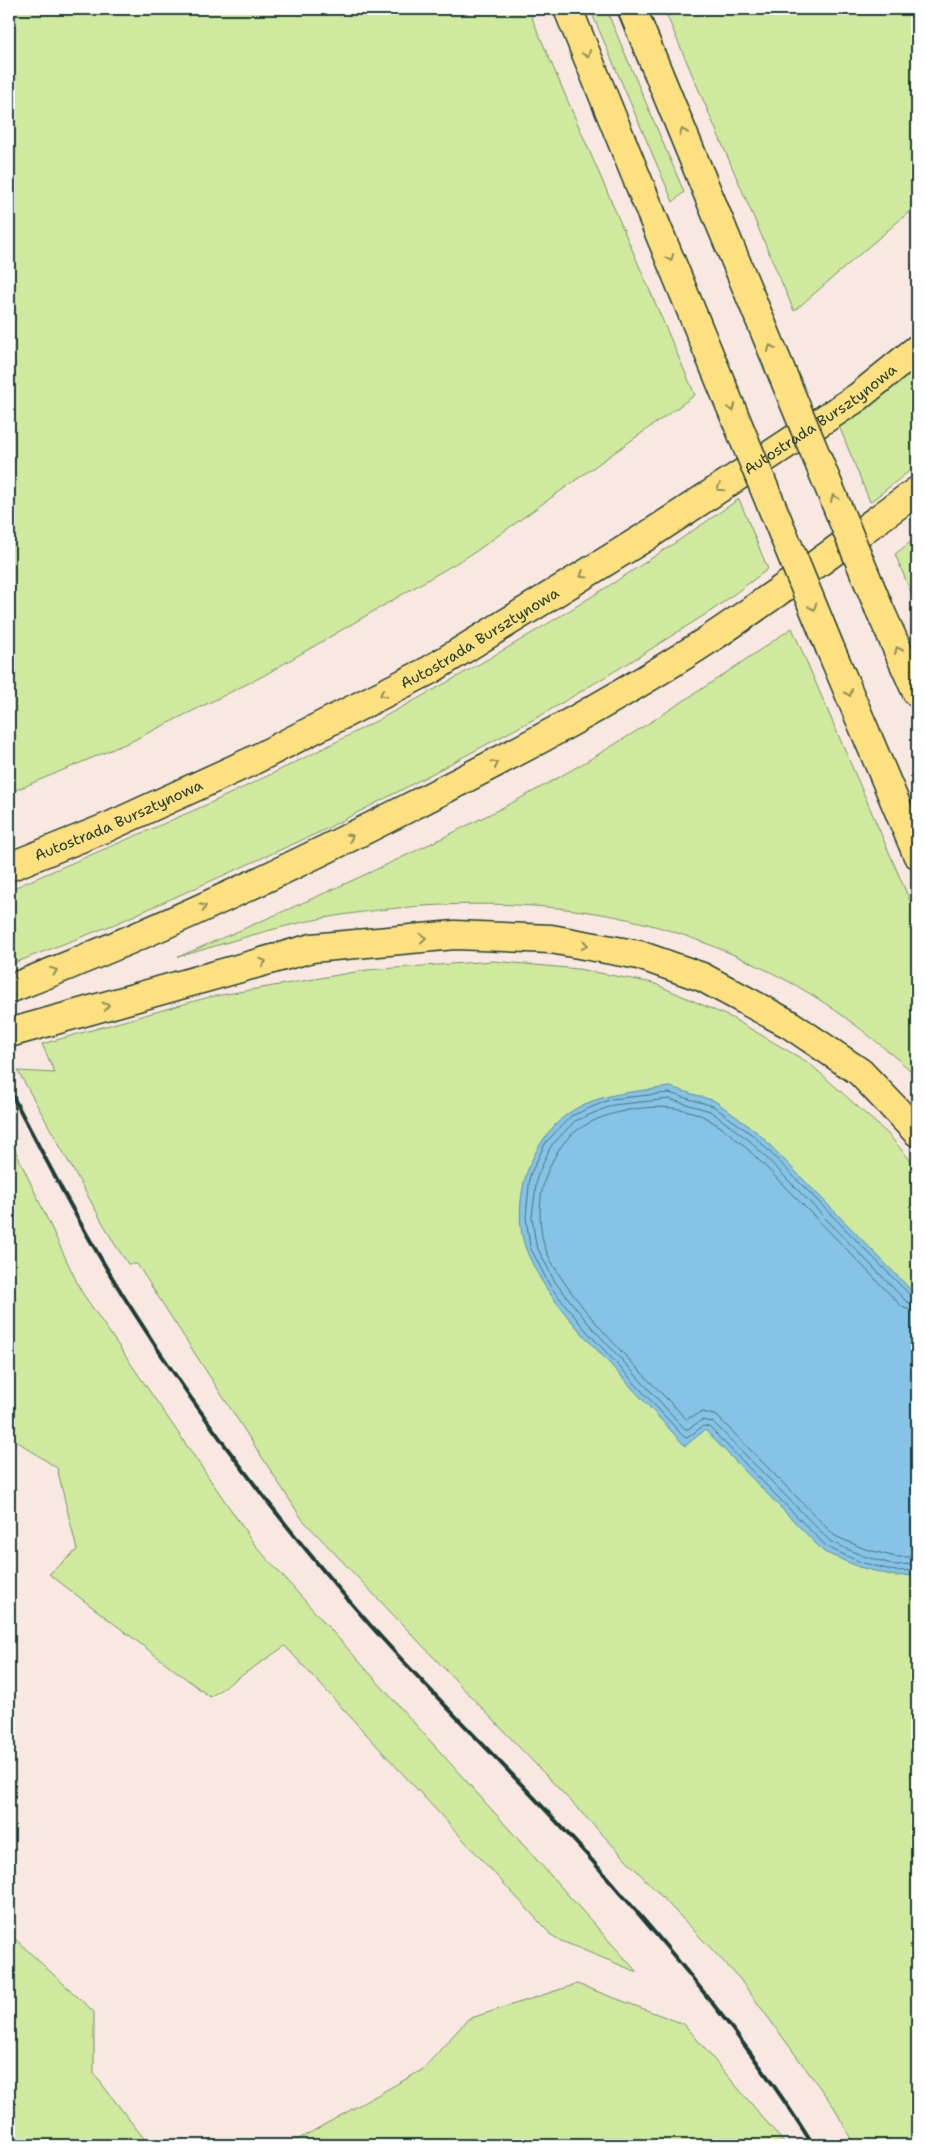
<svg xmlns="http://www.w3.org/2000/svg" width="926" height="2154" font-family="'Shantell Sans',sans-serif">
<style>
.green{fill:#cfe99f;stroke:#77936a}
.water{fill:#87c3e7;stroke:#5d8d9f}
.lines{fill:none;stroke-linecap:round;stroke-linejoin:round}
.shore{stroke:#49737c;stroke-width:1}
.motorway-casing{stroke:#1f3d34;stroke-width:31}
.motorway{stroke:#fde080;stroke-width:28}
.rail{stroke:#1f3d34;stroke-width:4}
.motorway-bridge-casing{stroke:#1f3d34;stroke-width:31;stroke-linecap:butt}
.motorway-bridge{stroke:#fde080;stroke-width:28}
.oneway{stroke:#8e8e5a}
.labels{text-anchor:middle;stroke-width:4.5;stroke-linejoin:round;paint-order:stroke}
.street-label{font-size:15px;fill:#1f3d34;stroke:#fff}
</style>
<rect width="100%" height="100%" fill="#f8e8e1"/>
<filter id="ink" filterUnits="userSpaceOnUse"><feTurbulence type="fractalNoise" baseFrequency=".02" numOctaves="2"/><feDisplacementMap in="SourceGraphic" scale="10" xChannelSelector="R" yChannelSelector="G"/><feConvolveMatrix kernelMatrix="1 2 1 2 8 2 1 2 1" color-interpolation-filters="sRGB"/></filter>
<g filter="url(#ink)">
<g class="green">
<polygon points="9,9 528,9 695,395 475,552 263,676 132,741 9,793"/>
<polygon points="590,9 606,9 684,192 673,202"/>
<polygon points="664,9 917,9 917,205 794,311"/>
<polygon points="917,365 917,465 870,502 839,426"/>
<path d="M739,499L768,569L714,609L635,659L540,716L405,788L320,832L115,924L9,965V890C75,861 142,834 208,804C393,719 572,616 739,499Z"/>
<polygon points="917,537 917,607 895,554"/>
<path d="M792,628L917,917V1076C879,1043 841,1011 797,986C733,951 661,922 589,912C503,899 409,903 324,918C274,927 226,943 178,957C283,912 389,866 490,814C596,761 694,695 792,628Z"/>
<polygon points="493,961 578,969 653,983 732,1018 809,1063 888,1134 917,1168 917,2145 854,2145 834,2107 739,1978 302,1519 137,1264 128,1264 114,1243 18,1071 55,1073 42,1044 209,997 367,970"/>
<polygon points="9,1137 81,1291 255,1545 637,1972 554,1938 285,1646 210,1697 49,1574 77,1550 57,1468 9,1436"/>
<polygon points="9,1936 14,1938 94,2012 94,2074 149,2145 9,2145"/>
<polygon points="577,1984 684,2024 786,2145 288,2145 422,2070 468,2019"/>
</g>
<path class="water" d="M670,1087L715,1101L758,1133L917,1296V1575L895,1576L859,1567L824,1552L705,1430L685,1446C660,1419 636,1392 611,1365C579,1330 543,1294 526,1249C516,1223 520,1184 532,1160C562,1096 607,1095 670,1087Z"/>
<g class="lines">
<g class="shore">
<polyline points="917,1299 912,1297 754,1136 713,1106 669,1093 611,1099 571,1116 546,1142 530,1175 526,1217 530,1247 550,1286 583,1327 684,1437 687,1438 703,1426 709,1427 827,1547 860,1562 895,1571 917,1570"/>
<polyline points="917,1305 907,1302 750,1141 710,1111 669,1099 613,1105 575,1121 551,1146 537,1177 532,1217 536,1245 555,1282 588,1323 685,1429 688,1429 702,1420 713,1422 831,1542 863,1556 895,1565 917,1564"/>
<path d="M917,1313L902,1307C865,1268 828,1230 790,1192C765,1167 740,1137 708,1119C677,1101 632,1106 600,1118C574,1129 562,1140 550,1166C539,1188 538,1217 543,1241C556,1291 648,1378 686,1419L703,1412L717,1416L835,1536L865,1549L896,1557H917"/>
</g>
<g class="motorway-casing">
<g id="motorway">
<polyline points="568,9 651,213"/>
<polyline points="632,9 701,177"/>
<polyline points="879,608 917,693"/>
<polyline points="830,648 917,854"/>
<path id="s1" d="M9,867L108,827L252,761L430,670L647,536L858,397L917,349"/>
<path d="M9,989C144,937 275,876 404,810C506,758 608,705 705,642C777,595 847,541 917,491"/>
<polyline points="9,1033 312,948 455,935 551,939 639,955 702,977 789,1024 860,1072 917,1132"/>
</g>
</g>
<use href="#motorway" class="motorway"/>
<path class="rail" d="M9,1089C46,1160 83,1232 126,1300C198,1415 281,1524 371,1626C444,1708 524,1783 596,1865C673,1952 752,2047 813,2145"/>
<g class="motorway-bridge-casing">
<g id="motorway-bridge">
<polyline points="701,177 879,608"/>
<polyline points="651,213 830,648"/>
</g>
</g>
<use href="#motorway-bridge" class="motorway-bridge"/>
</g>
<defs><path id="oneway-chevron" d="M-2-3.5L2.5 0L-2 3.5" fill="none" stroke-width="1.6" stroke-linecap="round" stroke-linejoin="round" transform="scale(1.25)"/></defs>
<g class="oneway">
<use href="#oneway-chevron" transform="translate(587 54) rotate(68)"/>
<use href="#oneway-chevron" transform="translate(683 132) rotate(-112)"/>
<use href="#oneway-chevron" transform="translate(670 258) rotate(68)"/>
<use href="#oneway-chevron" transform="translate(771 348) rotate(-112)"/>
<use href="#oneway-chevron" transform="translate(732 408) rotate(68)"/>
<use href="#oneway-chevron" transform="translate(720 488) rotate(147)"/>
<use href="#oneway-chevron" transform="translate(834 498) rotate(-112)"/>
<use href="#oneway-chevron" transform="translate(583 575) rotate(148)"/>
<use href="#oneway-chevron" transform="translate(813 607) rotate(68)"/>
<use href="#oneway-chevron" transform="translate(898 650) rotate(-114)"/>
<use href="#oneway-chevron" transform="translate(849 693) rotate(67)"/>
<use href="#oneway-chevron" transform="translate(383 694) rotate(153)"/>
<use href="#oneway-chevron" transform="translate(495 764) rotate(-28)"/>
<use href="#oneway-chevron" transform="translate(350 837) rotate(-27)"/>
<use href="#oneway-chevron" transform="translate(203 907) rotate(-24)"/>
<use href="#oneway-chevron" transform="translate(423 938) rotate(-5)"/>
<use href="#oneway-chevron" transform="translate(585 945) rotate(10)"/>
<use href="#oneway-chevron" transform="translate(263 962) rotate(-16)"/>
<use href="#oneway-chevron" transform="translate(54 971) rotate(-21)"/>
<use href="#oneway-chevron" transform="translate(106 1006) rotate(-16)"/>
</g>
</g>
<g class="labels">
<g class="street-label">
<text dy="5" stroke="none"><textPath href="#s1" startOffset="929">Autostrada Bursztynowa</textPath></text>
<text dy="5" stroke="none"><textPath href="#s1" startOffset="524">Autostrada Bursztynowa</textPath></text>
<text dy="5" stroke="none"><textPath href="#s1" startOffset="119">Autostrada Bursztynowa</textPath></text>
</g>
</g>
<rect width="926" height="2154" fill="none" stroke="#fff" stroke-width="30"/>
<rect x="15" y="15" width="896" height="2124" fill="none" stroke="#1f3d34" stroke-width="2" filter="url(#ink)"/>
</svg>
